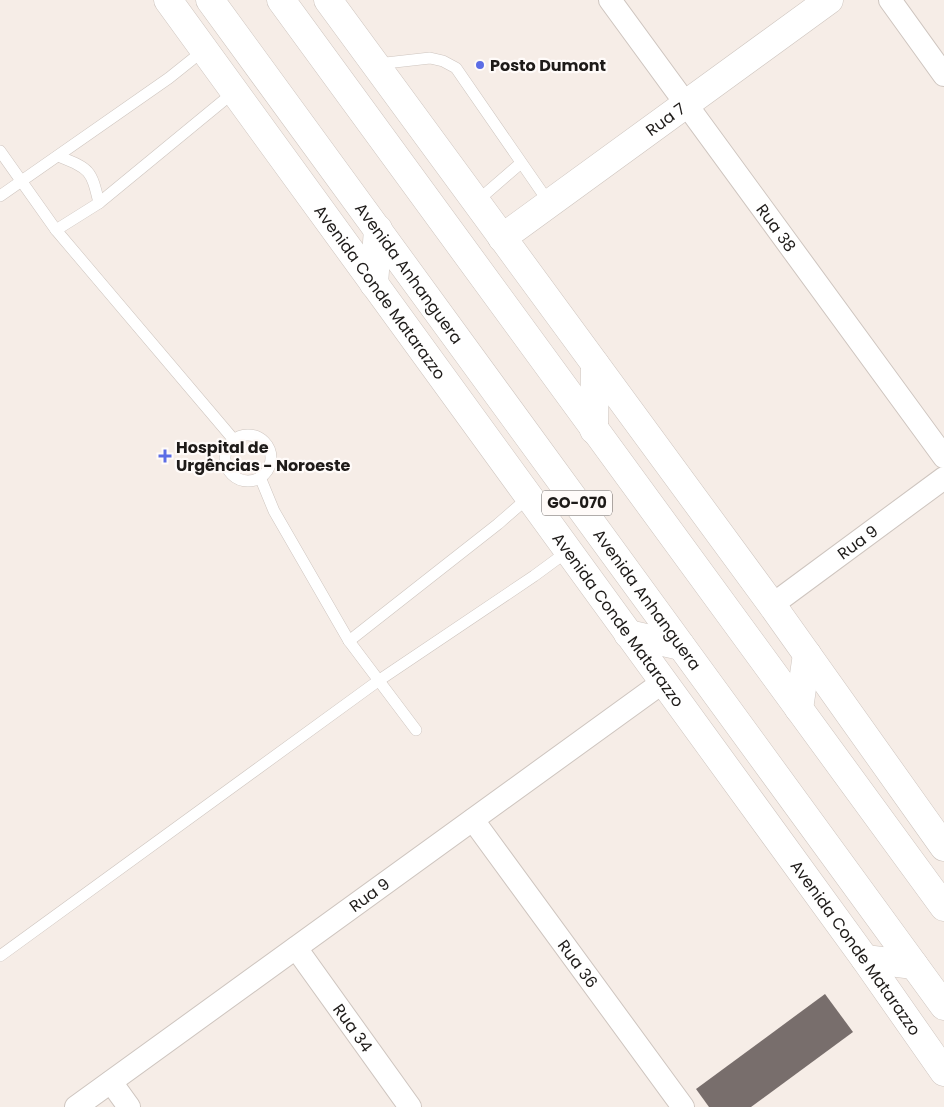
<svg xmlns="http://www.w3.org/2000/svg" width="944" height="1107" font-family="Poppins,sans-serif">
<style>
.building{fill:#786e6c}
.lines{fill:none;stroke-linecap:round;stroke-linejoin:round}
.lane-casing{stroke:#cec5bf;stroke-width:12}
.street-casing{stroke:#cec5bf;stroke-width:24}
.secondary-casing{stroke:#cec5bf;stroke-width:29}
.highway-casing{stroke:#cec5bf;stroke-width:29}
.lane{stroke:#fff;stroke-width:11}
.street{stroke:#fff;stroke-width:22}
.secondary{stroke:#fff;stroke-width:28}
.highway{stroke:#fff;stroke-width:28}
.poi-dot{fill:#5c6de5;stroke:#fffbf9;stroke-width:2}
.labels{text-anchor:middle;stroke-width:4.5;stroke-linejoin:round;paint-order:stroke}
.shield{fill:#fffbf9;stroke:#625e5c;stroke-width:1}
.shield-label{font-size:15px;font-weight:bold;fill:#1e1b19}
.poi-label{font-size:16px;font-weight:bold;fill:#1e1b19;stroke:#fffbf9;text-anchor:start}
.street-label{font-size:16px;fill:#1e1b19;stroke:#fffbf9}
</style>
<rect width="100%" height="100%" fill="#f6ede7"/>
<polygon class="building" points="825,994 853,1032 751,1107 709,1107 696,1089"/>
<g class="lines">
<g class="lane-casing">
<g id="lane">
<polyline points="377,64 430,58 443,61 456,68 550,204"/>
<polyline points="0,151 56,230 234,440"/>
<path d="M58,156C90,169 91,169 99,203"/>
<polyline points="0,196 169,78 204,50"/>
<polyline points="476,202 521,163"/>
<polyline points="56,230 99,203 234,92"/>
<circle cx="248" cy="458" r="23"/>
<polyline points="260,477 274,511 349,641 416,730"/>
<polyline points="349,641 498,524 529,497"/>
<polyline points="0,956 378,681 534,576 568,551"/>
</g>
</g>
<g class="street-casing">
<g id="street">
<path id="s1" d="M610,0L944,457"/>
<polyline points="890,0 944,75"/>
<path id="s2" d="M772,605L944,478"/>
<path id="s3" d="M473,820L683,1107"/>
<path id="s4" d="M296,948L410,1107"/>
<polyline points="111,1082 129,1107"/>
<path id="s5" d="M76,1107L663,682"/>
</g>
</g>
<g class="secondary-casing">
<g id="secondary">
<path id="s6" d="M168,0L865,959L944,1072"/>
<polyline points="328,0 772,605 944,847"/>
<path id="s7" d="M502,238L829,0"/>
</g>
</g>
<g class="highway-casing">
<g id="highway">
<path id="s8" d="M210,0L944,1006"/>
<polyline points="281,0 944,907"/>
<polyline points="374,284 378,229"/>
<polyline points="594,430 595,364"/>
<polyline points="628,634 681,646"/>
<polyline points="799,709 807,654"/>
<polyline points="865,959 914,965"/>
</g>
</g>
<use href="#lane" class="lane"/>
<use href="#street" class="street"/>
<use href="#secondary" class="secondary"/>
<use href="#highway" class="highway"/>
</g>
<g class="poi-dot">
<circle cx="480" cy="65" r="5"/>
<path d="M162.5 448.5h5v5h5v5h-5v5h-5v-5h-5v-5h5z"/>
</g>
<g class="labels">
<rect class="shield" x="542" y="490.5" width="70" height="25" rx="4"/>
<g class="shield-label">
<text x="577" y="508">GO-070</text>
</g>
<g class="poi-label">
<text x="490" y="71">Posto Dumont</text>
<text x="176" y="453">Hospital de<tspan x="176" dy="18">Urgências - Noroeste</tspan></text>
</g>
<g class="street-label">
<text dy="6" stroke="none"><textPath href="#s7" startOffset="202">Rua 7</textPath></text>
<text dy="6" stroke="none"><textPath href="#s1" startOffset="282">Rua 38</textPath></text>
<text dy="6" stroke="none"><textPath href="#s8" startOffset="338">Avenida Anhanguera</textPath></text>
<text dy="6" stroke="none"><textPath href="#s6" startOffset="361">Avenida Conde Matarazzo</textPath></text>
<text dy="6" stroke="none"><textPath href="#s2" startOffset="106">Rua 9</textPath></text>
<text dy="6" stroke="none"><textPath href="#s8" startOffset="742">Avenida Anhanguera</textPath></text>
<text dy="6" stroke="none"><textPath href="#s6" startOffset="766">Avenida Conde Matarazzo</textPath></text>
<text dy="6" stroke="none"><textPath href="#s5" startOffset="362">Rua 9</textPath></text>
<text dy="6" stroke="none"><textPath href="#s6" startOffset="1171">Avenida Conde Matarazzo</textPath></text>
<text dy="6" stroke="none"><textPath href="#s3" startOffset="178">Rua 36</textPath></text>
<text dy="6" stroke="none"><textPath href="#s4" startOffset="98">Rua 34</textPath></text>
</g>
</g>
</svg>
